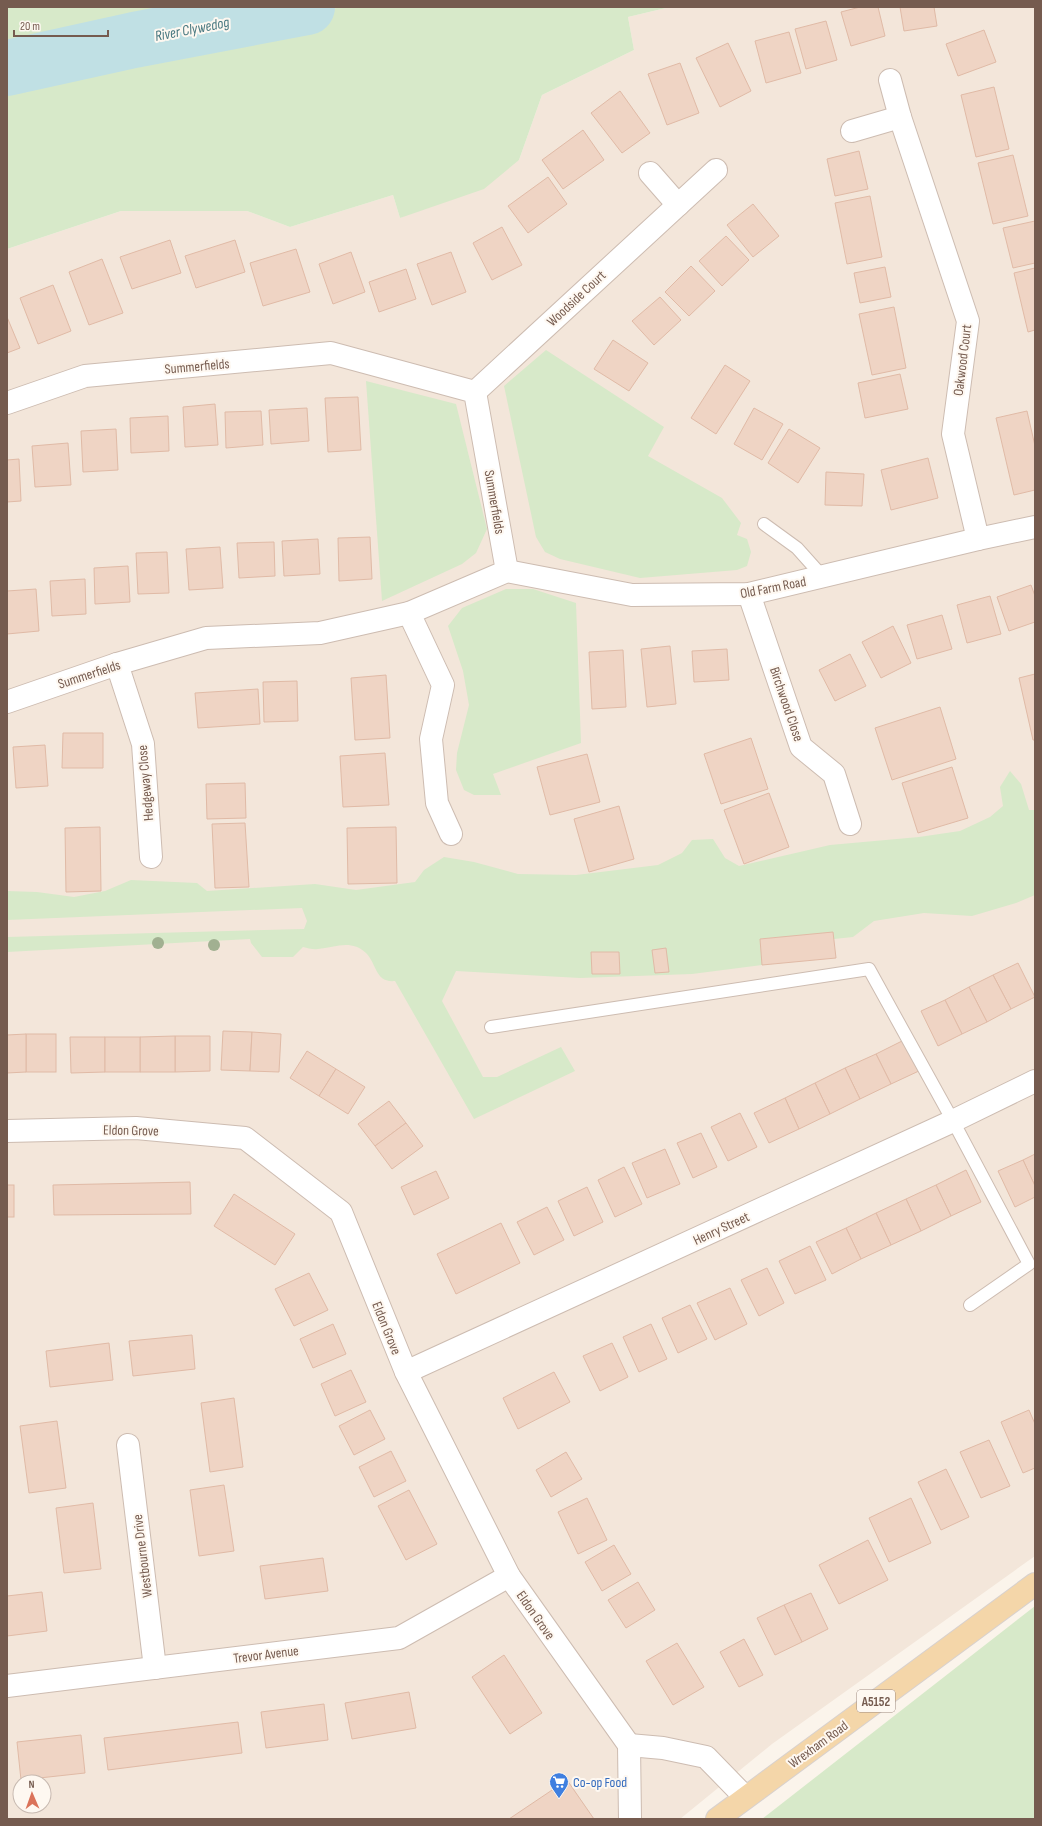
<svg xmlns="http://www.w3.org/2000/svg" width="1042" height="1826" font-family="'Sofia Sans Condensed',sans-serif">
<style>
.residential{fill:#f3e6da;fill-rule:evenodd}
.green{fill:#d7e9c9}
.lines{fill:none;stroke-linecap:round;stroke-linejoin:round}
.river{stroke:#c0e0e4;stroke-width:56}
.building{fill:#efd4c4;stroke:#e0baa6}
.lane-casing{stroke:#cdbcb1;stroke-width:14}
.street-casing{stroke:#cdbcb1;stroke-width:24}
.primary-casing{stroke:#d8d1ce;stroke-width:24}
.lane{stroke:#fff;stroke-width:12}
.street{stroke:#fff;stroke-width:22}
.primary{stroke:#f4d6a9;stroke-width:22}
.tree{fill:#a1b091}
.labels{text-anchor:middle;stroke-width:4;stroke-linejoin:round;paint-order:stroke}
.shield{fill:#fef8f1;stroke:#9e8a80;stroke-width:1}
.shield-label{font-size:13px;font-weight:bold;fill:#755b4f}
.street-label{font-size:14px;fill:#755b4f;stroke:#fef8f1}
.shop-label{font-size:14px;fill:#366cbe;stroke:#fef8f1;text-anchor:start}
.water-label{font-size:15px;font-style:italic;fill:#47777f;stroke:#fef8f1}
</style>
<rect width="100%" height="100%" fill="#fbf4eb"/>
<path class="residential" d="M670,7H1035V1556L772,1744L680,1819H7V249L121,211H247L290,227L393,195L400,218L519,160L542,95L634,50L628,17ZM20,1782H44V1806H20Z"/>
<g class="green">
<polygon points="7,7 292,7 277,33 338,7 670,7 628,17 634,50 542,95 519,160 484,189 400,218 393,195 290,227 247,211 121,211 7,249"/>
<polygon points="546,350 664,427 648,456 722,498 741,523 737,535 747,539 751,552 747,566 737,570 640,578 560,559 545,552 536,537 504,386"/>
<polygon points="366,381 456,404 487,529 476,553 462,564 382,601"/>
<polygon points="506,589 533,589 576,603 581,743 493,774 501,795 474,795 464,790 456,770 457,753 469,705 463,671 448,626 462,608"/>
<path d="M1010,771L1021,784L1029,810H1035V895L1016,903L972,916L924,913L874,921L853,937L815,941L780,937L760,939L762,965L692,974L580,978L456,971L442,1001L483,1077H497L561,1047L575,1071L474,1119L395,981C375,983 377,964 366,953C352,939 335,947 318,949C313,950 308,948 303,947L293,957H262L251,943L250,939L7,952V937L304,929L307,921L302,908L7,920V891L37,892L74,897L105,891L131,880L197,883L207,891L315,884L356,890L415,882L424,870L444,857L474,862L518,874L576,875L658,865L682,853L692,840L713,839L725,858L739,866L830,845L919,837L960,831L990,817L1003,806L1000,787Z"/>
<polygon points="1035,1606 1035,1819 762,1819"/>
</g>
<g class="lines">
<polyline class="river" points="7,68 134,40 307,7"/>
</g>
<g class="building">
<polygon points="860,7 878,7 885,36 851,46 841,12"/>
<polygon points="900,7 934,7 937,26 904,31"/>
<polygon points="826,21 837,60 806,69 795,29"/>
<polygon points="984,30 996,62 958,76 946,44"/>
<polygon points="789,32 801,73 766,83 755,41"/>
<polygon points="728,43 751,91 720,107 696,58"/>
<polygon points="680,63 699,113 667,125 648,74"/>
<polygon points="994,87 1009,149 976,157 961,95"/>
<polygon points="620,91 650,133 622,153 591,113"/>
<polygon points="583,130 604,160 563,189 542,160"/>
<polygon points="859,151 868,189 835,196 827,159"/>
<polygon points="1013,155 1028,216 993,224 978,163"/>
<polygon points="548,177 567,204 528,233 508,206"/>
<polygon points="870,196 882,257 847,264 835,203"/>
<polygon points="753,204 779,236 753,257 727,225"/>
<polygon points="1035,221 1035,263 1013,268 1003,228"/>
<polygon points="502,227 522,265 492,280 473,243"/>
<polygon points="726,236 749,260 722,286 699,261"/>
<polygon points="170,240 181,273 132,289 120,257"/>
<polygon points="235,240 245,272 196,288 185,256"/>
<polygon points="296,249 310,292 263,306 250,263"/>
<polygon points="351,252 365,292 333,304 319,264"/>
<polygon points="451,252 466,292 432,305 417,264"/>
<polygon points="102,259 123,313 89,325 69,272"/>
<polygon points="691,266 715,291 689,316 665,292"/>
<polygon points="885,267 891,297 860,303 854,273"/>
<polygon points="1035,268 1035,330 1028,332 1014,273"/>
<polygon points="406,269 416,299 379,312 369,282"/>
<polygon points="53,285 71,331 38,344 20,298"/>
<polygon points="660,297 681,320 654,345 632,321"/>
<polygon points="894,307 906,368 872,375 859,314"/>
<polygon points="7,317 20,348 7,353"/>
<polygon points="613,340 648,363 629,391 594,369"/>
<polygon points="725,365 750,381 716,434 691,418"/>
<polygon points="900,374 908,409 865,418 858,383"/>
<polygon points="358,397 361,450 328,452 325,398"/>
<polygon points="215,404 218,445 185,447 183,407"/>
<polygon points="307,408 309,441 271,444 269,410"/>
<polygon points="754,408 783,424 762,460 734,444"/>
<polygon points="261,411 263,445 226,448 225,412"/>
<polygon points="1027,411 1035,446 1035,490 1014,495 996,418"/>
<polygon points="168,416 169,451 131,453 130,418"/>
<polygon points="116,429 118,470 83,472 81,431"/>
<polygon points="789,429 820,448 798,483 768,463"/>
<polygon points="68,443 71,485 35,487 32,446"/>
<polygon points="928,458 938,498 891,510 881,470"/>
<polygon points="19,459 21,501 7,502 7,460"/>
<polygon points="826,472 864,474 862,506 825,505"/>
<polygon points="370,537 372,579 339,581 338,538"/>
<polygon points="318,539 320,574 284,576 282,541"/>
<polygon points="274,542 275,576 239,578 237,543"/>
<polygon points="220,547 223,588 189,590 186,549"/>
<polygon points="167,552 169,593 138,594 136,553"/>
<polygon points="128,566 130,602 95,604 94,568"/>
<polygon points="85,579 86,614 52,616 50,581"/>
<polygon points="1031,585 1035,596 1035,622 1009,631 997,597"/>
<polygon points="36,589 39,631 7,634 7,591"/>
<polygon points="990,596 1001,634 967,643 957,605"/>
<polygon points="942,615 952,649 917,659 907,625"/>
<polygon points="893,626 911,663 881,678 862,642"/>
<polygon points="670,646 676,704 647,707 641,649"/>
<polygon points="727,649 729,680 694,682 692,651"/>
<polygon points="623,650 626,707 592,709 589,652"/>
<polygon points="850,654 866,686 835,701 819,670"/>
<polygon points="1035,674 1035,740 1033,740 1019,678"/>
<polygon points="386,675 390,738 355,740 351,678"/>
<polygon points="297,681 298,721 264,722 263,682"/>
<polygon points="258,689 260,724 198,728 195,693"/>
<polygon points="940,707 956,759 892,780 875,728"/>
<polygon points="63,733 103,733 103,768 62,768"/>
<polygon points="751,738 768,789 721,804 704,754"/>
<polygon points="45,745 48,786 16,788 13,747"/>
<polygon points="385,753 389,805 343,807 340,756"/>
<polygon points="587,754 600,802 550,815 537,767"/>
<polygon points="952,767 968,818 918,833 902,783"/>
<polygon points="245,783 246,818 207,819 206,784"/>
<polygon points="769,793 789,847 744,864 724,810"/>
<polygon points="619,806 634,859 589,872 574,819"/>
<polygon points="245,823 249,887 215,888 212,824"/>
<polygon points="100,827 101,891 66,892 65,828"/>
<polygon points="396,827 397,883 348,884 347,828"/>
<polygon points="833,932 836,958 762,965 760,939"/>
<polygon points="666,948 669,972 655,973 652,950"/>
<polygon points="591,952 619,952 620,974 592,974"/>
<polygon points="1018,963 1035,997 1011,1009 993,975"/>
<polygon points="993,975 1011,1009 987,1022 969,987"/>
<polygon points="969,987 987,1022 962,1034 945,1000"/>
<polygon points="945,1000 962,1034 938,1046 921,1011"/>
<polygon points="223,1031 252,1032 250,1071 221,1070"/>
<polygon points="252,1032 281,1034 279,1072 250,1071"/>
<rect x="26" y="1034" width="30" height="38"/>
<polygon points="26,1034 26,1072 7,1073 7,1035"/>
<polygon points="175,1036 210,1036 210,1071 175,1072"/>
<polygon points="175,1036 175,1072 140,1072 140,1037"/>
<polygon points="70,1037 105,1037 105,1072 71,1073"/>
<rect x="105" y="1037" width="35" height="35"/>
<polygon points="906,1039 921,1070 891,1084 876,1054"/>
<polygon points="307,1051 336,1069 319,1096 290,1078"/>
<polygon points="876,1054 891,1084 860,1099 845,1068"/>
<polygon points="845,1068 860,1099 830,1114 815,1083"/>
<polygon points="336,1069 365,1087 348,1114 319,1096"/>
<polygon points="815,1083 830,1114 799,1129 785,1098"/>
<polygon points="785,1098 799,1129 769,1143 754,1113"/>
<polygon points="389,1101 406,1123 375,1146 358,1124"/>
<polygon points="740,1113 757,1147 728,1161 711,1127"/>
<polygon points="406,1123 423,1146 392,1169 375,1146"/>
<polygon points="701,1133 717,1167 693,1178 677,1143"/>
<polygon points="665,1149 680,1184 647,1198 632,1163"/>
<polygon points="1035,1154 1035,1186 1023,1160"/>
<polygon points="1023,1160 1035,1186 1035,1197 1015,1207 998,1171"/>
<polygon points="624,1167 642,1204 615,1217 598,1180"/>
<polygon points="966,1170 981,1202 951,1216 936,1185"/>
<polygon points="436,1171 449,1198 414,1215 401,1187"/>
<polygon points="190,1182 191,1214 54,1215 53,1185"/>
<rect x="7" y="1185" width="7" height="32"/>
<polygon points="936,1185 951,1216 921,1231 906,1199"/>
<polygon points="587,1187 603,1222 574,1236 558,1201"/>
<polygon points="234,1194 295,1234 275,1265 214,1226"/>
<polygon points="906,1199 921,1231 891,1245 876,1213"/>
<polygon points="547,1207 564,1240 534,1255 517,1222"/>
<polygon points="876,1213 891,1245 861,1259 846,1228"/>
<polygon points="501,1223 520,1263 456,1294 437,1254"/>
<polygon points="846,1228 861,1259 832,1274 816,1242"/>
<polygon points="810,1246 826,1280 795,1294 779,1261"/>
<polygon points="767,1268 784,1303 759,1316 741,1280"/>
<polygon points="309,1273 328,1310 294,1326 275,1289"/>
<polygon points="730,1288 747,1324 715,1340 697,1303"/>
<polygon points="690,1305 707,1339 678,1353 662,1318"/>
<polygon points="333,1324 346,1354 313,1368 300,1339"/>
<polygon points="651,1324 667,1359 639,1372 623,1337"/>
<polygon points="192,1335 195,1369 133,1376 129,1341"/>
<polygon points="109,1343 113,1380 50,1387 46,1351"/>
<polygon points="612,1343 628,1377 600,1391 583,1356"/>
<polygon points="351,1370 366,1402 335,1416 321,1384"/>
<polygon points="554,1372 570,1402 518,1429 503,1398"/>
<polygon points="234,1398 243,1467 210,1472 201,1403"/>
<polygon points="370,1410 385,1439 354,1455 339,1426"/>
<polygon points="1029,1410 1035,1424 1035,1468 1023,1473 1001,1422"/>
<polygon points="57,1421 66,1488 29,1493 20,1426"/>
<polygon points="989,1440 1010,1486 981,1498 960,1452"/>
<polygon points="391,1451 406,1481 374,1497 359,1467"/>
<polygon points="566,1452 582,1479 551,1497 536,1470"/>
<polygon points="946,1469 969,1517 941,1530 918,1482"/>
<polygon points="224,1485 234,1551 199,1556 190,1490"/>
<polygon points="409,1490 437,1544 406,1560 378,1506"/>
<polygon points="587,1498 607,1540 578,1554 558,1512"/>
<polygon points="911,1498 931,1543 889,1562 869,1518"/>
<polygon points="93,1503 101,1569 64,1573 56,1508"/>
<polygon points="868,1540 888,1580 839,1604 819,1565"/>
<polygon points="614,1545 631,1574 602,1591 585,1562"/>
<polygon points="323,1558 328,1591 265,1599 260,1566"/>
<polygon points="638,1582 655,1610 626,1628 608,1600"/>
<polygon points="42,1592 47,1631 7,1636 7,1596"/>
<polygon points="811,1593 828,1629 802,1642 784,1605"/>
<polygon points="784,1605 802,1642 775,1655 757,1618"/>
<polygon points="744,1639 763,1675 739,1687 720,1652"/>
<polygon points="677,1643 704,1687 673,1705 646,1661"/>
<polygon points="504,1655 542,1713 510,1734 472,1677"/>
<polygon points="409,1692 416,1728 352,1739 345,1703"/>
<polygon points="324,1704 328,1740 266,1748 261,1712"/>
<polygon points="238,1722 242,1753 108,1770 104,1738"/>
<polygon points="81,1735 85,1773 21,1780 17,1742"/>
<polygon points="567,1780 594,1819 509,1819"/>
</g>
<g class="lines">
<g class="lane-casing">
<g id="lane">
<polyline points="764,524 797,548 823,577"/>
<polyline points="491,1027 869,969 953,1121 1029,1264 970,1305"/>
</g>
</g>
<g class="street-casing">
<g id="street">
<polyline points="890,80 900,117 968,321 953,434 978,539"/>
<polyline points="852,131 900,117"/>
<polyline points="650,173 678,205"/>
<polyline points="475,392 716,170"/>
<polyline points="7,403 85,376 331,353 475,392 507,571 409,613 320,633 206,638 117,664 7,702"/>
<polyline points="507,571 632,595 749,594 978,539 1035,527"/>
<polyline points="749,594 801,747 834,774 850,824"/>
<polyline points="409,613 443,685 431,739 437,803 451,834"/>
<polyline points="117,664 143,744 151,857"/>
<polyline points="7,1131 136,1128 245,1138 341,1212 406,1372 509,1576 629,1745 630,1819"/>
<polyline points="406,1372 953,1121 1035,1081"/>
<polyline points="128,1445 155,1668"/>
<polyline points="7,1686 399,1638 509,1576"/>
<polyline points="629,1745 663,1748 706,1757 745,1797"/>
</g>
</g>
<g class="primary-casing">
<polyline id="primary" points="717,1819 1035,1584"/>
</g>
<use href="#lane" class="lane"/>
<use href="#street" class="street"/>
<use href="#primary" class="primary"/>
</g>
<g class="tree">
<circle cx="158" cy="943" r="6"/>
<circle cx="214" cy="945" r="6"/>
</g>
<defs>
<g id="supermarket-pin" transform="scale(1)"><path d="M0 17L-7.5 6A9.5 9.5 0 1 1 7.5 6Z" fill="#3f7fe0" stroke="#fef8f1"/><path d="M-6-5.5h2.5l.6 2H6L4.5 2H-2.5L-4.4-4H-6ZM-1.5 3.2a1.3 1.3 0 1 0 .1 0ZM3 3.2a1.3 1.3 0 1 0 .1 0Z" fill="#fff"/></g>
</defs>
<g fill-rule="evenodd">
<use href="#supermarket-pin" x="559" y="1782"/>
</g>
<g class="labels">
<rect class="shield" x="857" y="1690" width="38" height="22" rx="3"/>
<g class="shield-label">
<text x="876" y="1706">A5152</text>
</g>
<g class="street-label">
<text transform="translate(576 298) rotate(-43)" y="5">Woodside Court</text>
<text transform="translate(962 360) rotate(-83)" y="5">Oakwood Court</text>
<text transform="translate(197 366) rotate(-5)" y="5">Summerfields</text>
<text transform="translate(495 502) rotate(80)" y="5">Summerfields</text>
<text transform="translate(773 587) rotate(-11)" y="5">Old Farm Road</text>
<text transform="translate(89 674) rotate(-18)" y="5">Summerfields</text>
<text transform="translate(787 704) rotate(71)" y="5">Birchwood Close</text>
<text transform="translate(145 783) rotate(-95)" y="5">Hedgeway Close</text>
<text transform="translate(131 1130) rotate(1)" y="5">Eldon Grove</text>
<text transform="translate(721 1228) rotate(-25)" y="5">Henry Street</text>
<text transform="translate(387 1328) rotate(68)" y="5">Eldon Grove</text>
<text transform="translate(142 1556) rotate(-97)" y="5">Westbourne Drive</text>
<text transform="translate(536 1615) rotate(55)" y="5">Eldon Grove</text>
<text transform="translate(266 1654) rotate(-7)" y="5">Trevor Avenue</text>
<text transform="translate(818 1744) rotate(-36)" y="5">Wrexham Road</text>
</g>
<g class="shop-label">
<text x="573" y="1787">Co-op Food</text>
</g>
<g class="water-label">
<text transform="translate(192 29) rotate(-11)" y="5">River Clywedog</text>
</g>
</g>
<rect width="1042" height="1826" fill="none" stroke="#755b4f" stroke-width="16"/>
<g transform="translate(32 1794) rotate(358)"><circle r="19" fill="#fef8f1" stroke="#c7b9b0"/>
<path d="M0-3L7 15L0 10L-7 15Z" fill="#db735a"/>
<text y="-6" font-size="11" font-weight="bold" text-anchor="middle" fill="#755b4f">N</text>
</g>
<path d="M14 30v6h94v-6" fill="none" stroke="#755b4f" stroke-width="2"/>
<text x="20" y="30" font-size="12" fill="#755b4f" stroke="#fef8f1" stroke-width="3" paint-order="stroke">20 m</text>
</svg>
